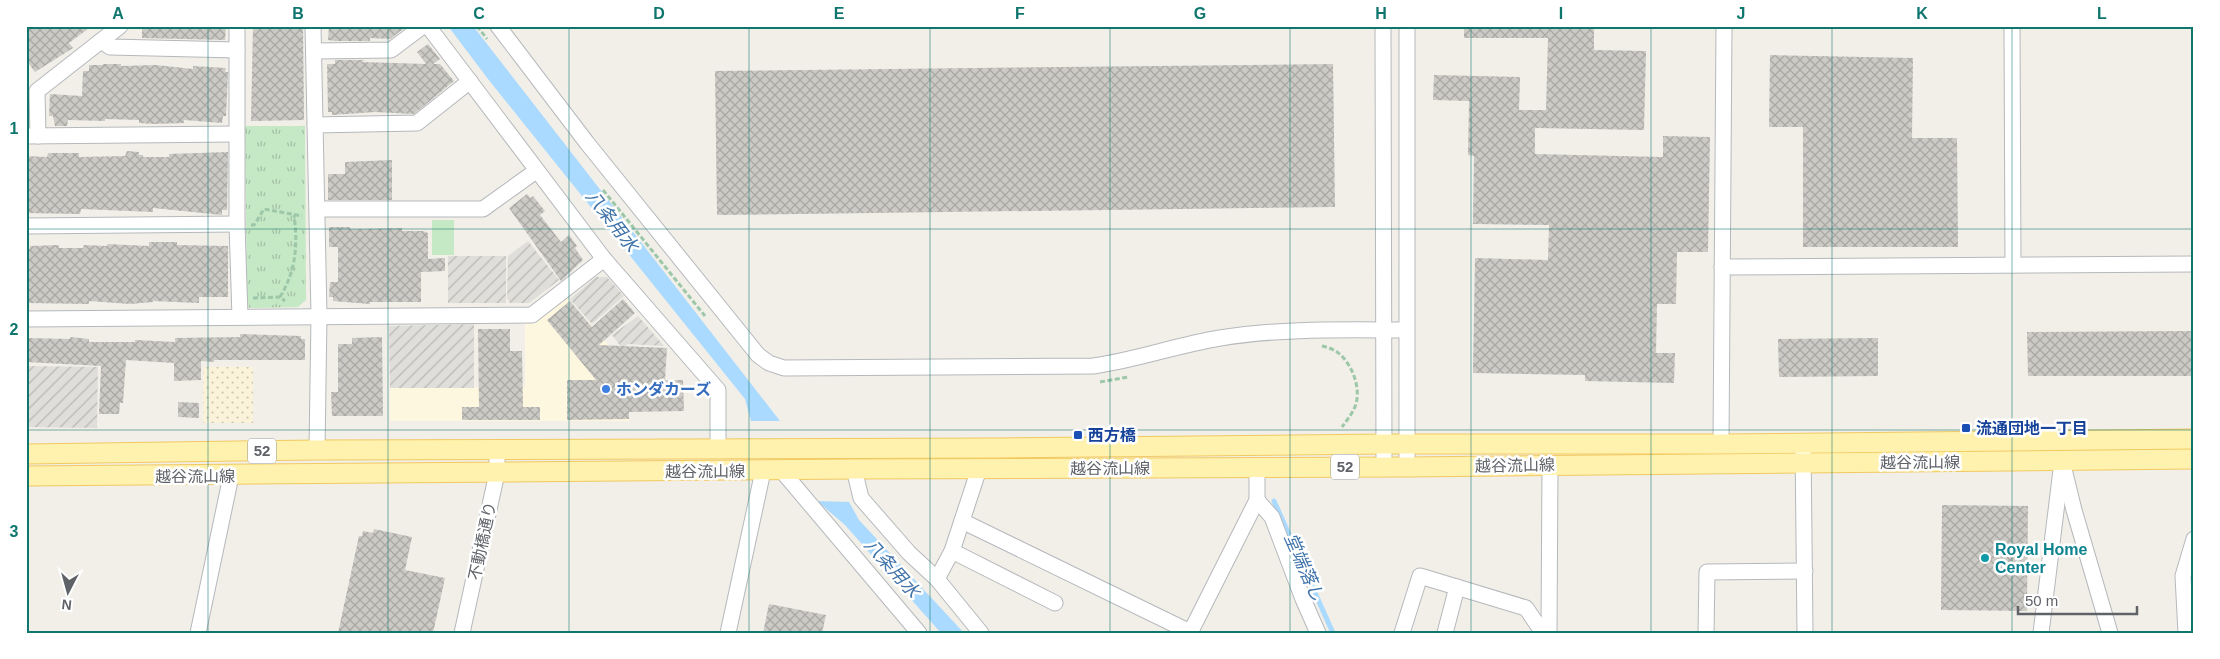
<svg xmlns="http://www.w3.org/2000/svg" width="2220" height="659" font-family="Arial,'Noto Sans JP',sans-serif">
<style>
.commercial{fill:#fef7e0}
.industrial{fill:url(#industrial-furrows)}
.green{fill:#c5e8c5}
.sand{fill:url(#sand-dots)}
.park{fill:url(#park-tufts)}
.water{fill:#aadaff}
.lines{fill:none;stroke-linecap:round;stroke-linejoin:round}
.stream{stroke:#aadaff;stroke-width:5}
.building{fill:url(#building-cross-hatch)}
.minor-casing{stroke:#b5b8bc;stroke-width:17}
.major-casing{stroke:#f2c960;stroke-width:21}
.path{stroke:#9cc7a9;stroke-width:3;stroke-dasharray:5 2.5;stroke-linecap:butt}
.minor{stroke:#fff;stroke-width:15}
.major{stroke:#fff2af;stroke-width:19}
.grid{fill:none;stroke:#0f766e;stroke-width:1;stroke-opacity:0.55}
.shop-dot{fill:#3f7fe0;stroke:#fff;stroke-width:2}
.transit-dot{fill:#1a4fb4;stroke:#fff;stroke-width:2}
.culture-dot{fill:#0f9aa8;stroke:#fff;stroke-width:2}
.labels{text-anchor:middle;stroke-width:5;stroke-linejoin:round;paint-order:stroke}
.shield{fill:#fff;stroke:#8f9295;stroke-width:1}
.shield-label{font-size:15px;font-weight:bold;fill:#5f6368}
.shop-label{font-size:16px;font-weight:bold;fill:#366cbe;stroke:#fff;text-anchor:start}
.transit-label{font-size:16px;font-weight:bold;fill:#164399;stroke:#fff;text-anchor:start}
.street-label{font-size:16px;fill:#5f6368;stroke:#fff}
.culture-label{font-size:16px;font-weight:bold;fill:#0d838f;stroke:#fff;text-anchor:start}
.water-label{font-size:18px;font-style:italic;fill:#4174aa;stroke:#fff}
.neatline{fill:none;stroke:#0f766e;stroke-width:2}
.grid-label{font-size:16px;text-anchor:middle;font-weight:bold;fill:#0f766e}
</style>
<defs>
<pattern id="industrial-furrows" width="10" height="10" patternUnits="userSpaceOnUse" patternTransform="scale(1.25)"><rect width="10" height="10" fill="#e0deda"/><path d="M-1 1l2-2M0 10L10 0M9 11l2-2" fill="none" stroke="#b9b8b5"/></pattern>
<pattern id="sand-dots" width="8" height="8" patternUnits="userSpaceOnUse" patternTransform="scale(1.25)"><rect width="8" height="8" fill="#fbf3d9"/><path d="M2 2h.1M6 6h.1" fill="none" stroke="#cec8b4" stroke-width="1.8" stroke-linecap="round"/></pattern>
<pattern id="park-tufts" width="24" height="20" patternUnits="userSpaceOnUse" patternTransform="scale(1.25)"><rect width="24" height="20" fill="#c5e8c5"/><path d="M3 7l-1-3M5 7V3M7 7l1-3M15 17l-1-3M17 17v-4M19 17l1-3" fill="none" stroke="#a3c0a4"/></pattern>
<pattern id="building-cross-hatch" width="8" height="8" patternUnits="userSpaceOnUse" patternTransform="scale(1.25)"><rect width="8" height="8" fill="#cccac5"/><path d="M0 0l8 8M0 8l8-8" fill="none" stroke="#a9a8a4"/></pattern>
</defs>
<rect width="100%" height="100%" fill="#f1efe8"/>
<polygon class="commercial" points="567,298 630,369 629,421 390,421 390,388 525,387 525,321 534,322"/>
<g class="industrial">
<polygon points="528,241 559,280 529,303 510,303 507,298 508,256"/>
<rect x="448" y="256" width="58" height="47"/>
<polygon points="596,277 607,277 624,296 592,324 570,299"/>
<polygon points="638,316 664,346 628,344 622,348 612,335"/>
<polygon points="474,324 474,388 390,388 389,326"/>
<polygon points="29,366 98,367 97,428 28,427"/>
</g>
<rect class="green" x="432" y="220" width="22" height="35"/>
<rect class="sand" x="203" y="367" width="50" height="56"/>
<polygon class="park" points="245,126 305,126 306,300 298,307 249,308 247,301"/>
<g class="water">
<polygon points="448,26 473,26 780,421 751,421 745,399 488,79"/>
<polygon points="817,501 849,502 859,520 964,633 941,633 845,525"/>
</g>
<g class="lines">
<polyline class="stream" points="1274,501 1333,633"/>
</g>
<g class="building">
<polygon points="26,26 92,26 69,43 73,48 35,72 26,60"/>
<polygon points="142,26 226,27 225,40 142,38"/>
<polygon points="253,26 303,26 304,120 251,121"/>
<polygon points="329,26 407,26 390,39 370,38 370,41 335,41 328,40"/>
<polygon points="1464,26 1594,26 1594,50 1646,51 1644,130 1535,128 1535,154 1663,157 1663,136 1710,137 1708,252 1677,252 1676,304 1657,304 1656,353 1675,353 1674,383 1585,381 1585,375 1473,373 1475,258 1548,260 1549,225 1473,224 1474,156 1468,155 1469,101 1433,100 1434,75 1520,77 1519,110 1546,110 1548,38 1464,38"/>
<polygon points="428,44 440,59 433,64 440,64 454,81 414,114 375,112 332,115 332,112 328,112 327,64 335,64 335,60 365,60 361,62 426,64 417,52"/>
<polygon points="1770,55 1913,58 1912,138 1957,138 1958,247 1803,247 1803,127 1769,127"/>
<polygon points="103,64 121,64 121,66 156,65 193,69 193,66 226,68 225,72 228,72 226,116 223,116 222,123 184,120 184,123 154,124 139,123 139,120 105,119 105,121 68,120 67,126 55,126 53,116 49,116 50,94 82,96 83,71 89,71 89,65 103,65"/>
<polygon points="1333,64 1335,207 717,215 715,71"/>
<polygon points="127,151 139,152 139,155 143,155 143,157 169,157 169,154 228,152 227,210 222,210 222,215 153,208 153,212 81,209 80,214 26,213 26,156 47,157 48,153 79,153 79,157 125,156"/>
<polygon points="392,160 392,200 328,200 328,174 345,174 345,162"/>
<polygon points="527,194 531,198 533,196 545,211 540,215 561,242 569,235 577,246 575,248 583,260 561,281 509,208"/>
<polygon points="329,227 350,227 350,229 362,229 402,228 402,231 423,231 428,233 428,259 445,258 445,271 421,272 421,302 370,302 370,304 333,301 333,297 329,297 330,282 338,282 338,247 329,247"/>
<polygon points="149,242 177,242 177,245 228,246 228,297 199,297 199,303 153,301 153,302 130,304 89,301 89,304 27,303 26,248 30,249 30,246 59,245 59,248 83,248 84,245 107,246 107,244 149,246"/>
<polygon points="623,299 635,313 599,345 667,348 665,380 683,380 684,411 629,412 629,419 567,420 567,380 596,380 547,320 570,301 592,327"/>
<polygon points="478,329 510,329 510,351 522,351 523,407 540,407 540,420 462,420 462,407 479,407"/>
<polygon points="2194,331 2194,376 2028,376 2027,332"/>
<polygon points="240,334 301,336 301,339 305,339 305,360 214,360 214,362 201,361 201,380 174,381 174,363 126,360 123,403 120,403 119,414 99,414 101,366 26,362 26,338 70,339 70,337 89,339 89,342 135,342 135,340 175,342 175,338 240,337"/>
<polygon points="382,337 383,416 332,416 331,392 338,392 338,344 352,344 352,338"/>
<polygon points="1878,338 1878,376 1779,377 1778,339"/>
<polygon points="178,402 199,403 199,418 178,417"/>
<polygon points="1942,505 2028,506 2027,611 1941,610"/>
<polygon points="374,529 412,537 405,570 445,578 433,633 338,633 359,536 362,536 363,531 373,533"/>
<polygon points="769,604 826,615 822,633 763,633"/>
</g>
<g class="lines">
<g class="minor-casing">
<g id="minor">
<polyline points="237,26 237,224 240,317"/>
<polyline points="313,26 319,315 317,450"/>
<polyline points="428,26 604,259 718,390 718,448"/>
<path d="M498,26L587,143L758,355L769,363L784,368L1093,366C1136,360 1177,345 1220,338C1281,328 1344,330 1406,330"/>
<polyline points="1383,26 1384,467"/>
<polyline points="2012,26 2013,265"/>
<polyline points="101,41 110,47 237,50"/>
<polyline points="314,51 391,50 423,26"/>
<polyline points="315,125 417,123 470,81"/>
<polyline points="26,136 236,134"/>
<polyline points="38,136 37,91 120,26"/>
<polyline points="318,209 483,209 536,171"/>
<polyline points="26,226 237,224"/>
<polyline points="1722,267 2194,264"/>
<polyline points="26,319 532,315 604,259"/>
<polyline points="1803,442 1805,633"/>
<polyline points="1721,444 1724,26"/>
<polyline points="2062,461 2074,510 2110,633"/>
<polyline points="1407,467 1407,26"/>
<polyline points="854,469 861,498 909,553 937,579 981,633"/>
<polyline points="782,471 919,633"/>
<polyline points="1257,500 1272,517 1303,599 1318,633"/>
<polyline points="962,521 1192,633"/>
<polyline points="952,551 1055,603"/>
<polyline points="937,579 952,551 979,469"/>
<polyline points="198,633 231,476"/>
<polyline points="462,633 497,473 497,450"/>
<polyline points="728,633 763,471"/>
<polyline points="1190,633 1257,500 1257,467"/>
<polyline points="1402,633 1420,576 1526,608 1543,633"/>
<polyline points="1445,633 1457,587"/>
<polyline points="1549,633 1550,465"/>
<polyline points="1706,633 1707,572 1805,571"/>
<polyline points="2041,633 2061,470"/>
<polyline points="2186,633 2183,576 2194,539"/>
</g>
</g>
<g class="major-casing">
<g id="major">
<polyline points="26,454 317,450 998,448 1384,444 1721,444 2194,439"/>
<polyline points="26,476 854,469 1407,467 2194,459"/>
</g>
</g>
<g class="path">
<polyline points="477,26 487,39"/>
<polyline points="603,190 705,316"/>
<polyline points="251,225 254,225 264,209 302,216"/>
<path d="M280,297C296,271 298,245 294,215"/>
<polyline points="253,298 280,297 285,301"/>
<path d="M1322,346C1327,347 1333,349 1337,352C1351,362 1361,386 1356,404C1353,413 1347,420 1342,427"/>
<polyline points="1100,382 1128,377"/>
</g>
<use href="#minor" class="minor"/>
<use href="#major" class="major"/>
</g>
<path class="grid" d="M208,26V633M388,26V633M569,26V633M749,26V633M930,26V633M1110,26V633M1290,26V633M1471,26V633M1651,26V633M1832,26V633M2012,26V633M26,229H2194M26,430H2194"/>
<circle class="shop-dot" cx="606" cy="389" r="5"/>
<g class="transit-dot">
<rect x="1961" y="423" width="10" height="10" rx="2.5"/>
<rect x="1073" y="430" width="10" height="10" rx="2.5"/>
</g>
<circle class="culture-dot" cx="1985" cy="558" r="5"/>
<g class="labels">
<g class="shield">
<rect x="248" y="438.5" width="28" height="25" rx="4"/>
<rect x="1331" y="454.5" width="28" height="25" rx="4"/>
</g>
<g class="shield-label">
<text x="262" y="456">52</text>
<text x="1345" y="472">52</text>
</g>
<g class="shop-label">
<text x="616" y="395">ホンダカーズ</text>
</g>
<g class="transit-label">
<text x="1976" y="434">流通団地一丁目</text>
<text x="1088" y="441">西方橋</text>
</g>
<g class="street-label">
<text x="1920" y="468">越谷流山線</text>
<text transform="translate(1515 465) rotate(-1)" y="6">越谷流山線</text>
<text x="1110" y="474">越谷流山線</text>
<text x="705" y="477">越谷流山線</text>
<text x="195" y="482">越谷流山線</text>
<text transform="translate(482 541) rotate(-78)" y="6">不動橋通り</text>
</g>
<g class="culture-label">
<text x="1995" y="555">Royal Home<tspan x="1995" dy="18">Center</tspan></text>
</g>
<g class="water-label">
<text transform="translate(612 221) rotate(52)" y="6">八条用水</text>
<text transform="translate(1304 567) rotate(66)" y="6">堂端落し</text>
<text transform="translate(892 568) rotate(48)" y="6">八条用水</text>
</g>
</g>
<rect width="2220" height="659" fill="none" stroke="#ffffff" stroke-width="55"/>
<g transform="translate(68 592) rotate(186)" stroke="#ffffff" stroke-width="4" paint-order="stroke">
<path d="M0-4L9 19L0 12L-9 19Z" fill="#5f6368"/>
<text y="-8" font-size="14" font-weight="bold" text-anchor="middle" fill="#5f6368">N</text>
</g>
<path d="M2018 606v8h119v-8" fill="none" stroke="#5f6368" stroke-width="2.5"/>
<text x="2025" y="606" font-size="15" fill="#5f6368" stroke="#ffffff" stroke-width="4" paint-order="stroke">50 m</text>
<rect x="28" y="28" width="2164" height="604" class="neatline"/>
<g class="grid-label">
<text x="118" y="19">A</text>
<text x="298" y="19">B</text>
<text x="479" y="19">C</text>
<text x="659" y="19">D</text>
<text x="839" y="19">E</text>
<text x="1020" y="19">F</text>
<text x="1200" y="19">G</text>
<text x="1381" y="19">H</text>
<text x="1561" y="19">I</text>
<text x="1741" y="19">J</text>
<text x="1922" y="19">K</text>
<text x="2102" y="19">L</text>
<text x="14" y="134">1</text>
<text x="14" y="335">2</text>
<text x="14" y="537">3</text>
</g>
</svg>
